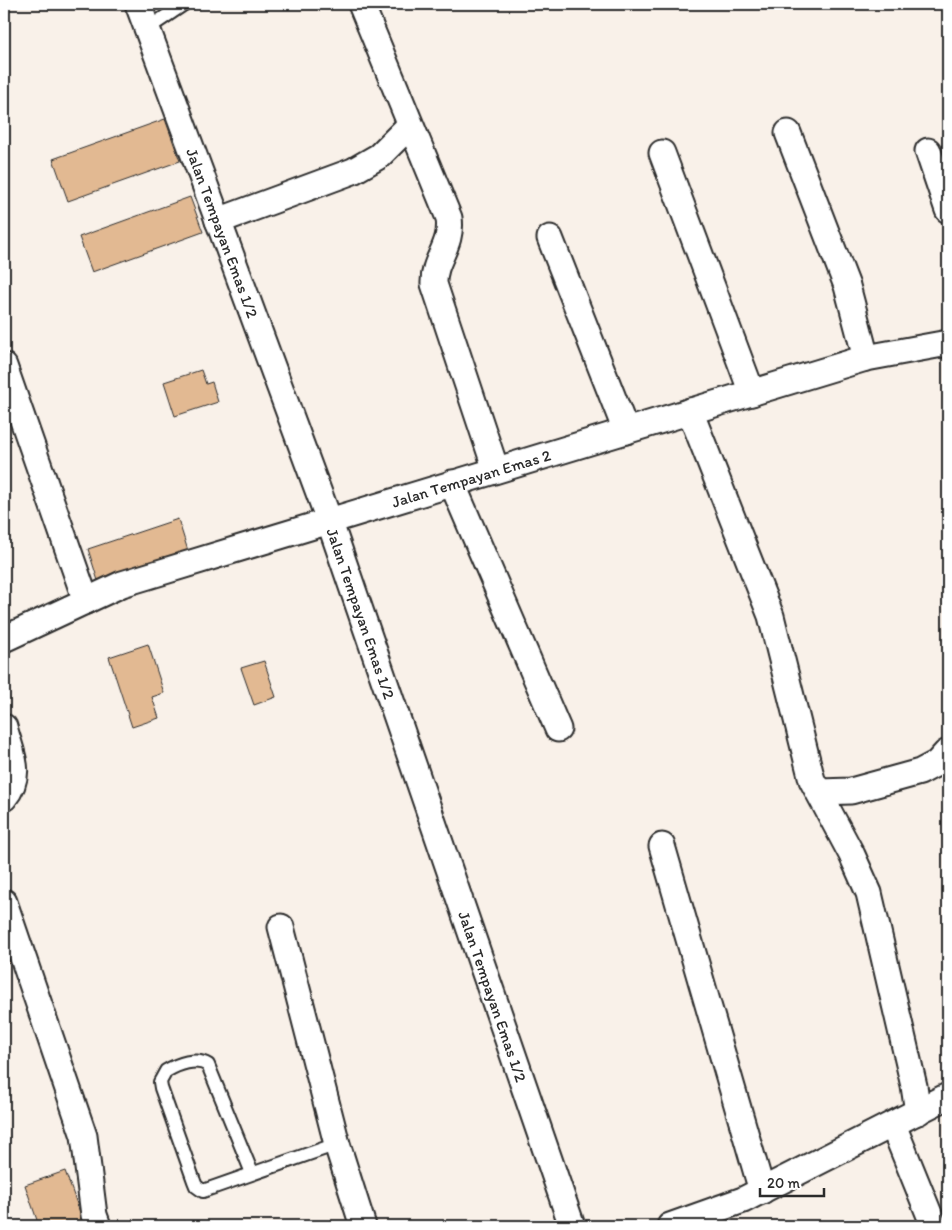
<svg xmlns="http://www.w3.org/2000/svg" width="952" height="1230" font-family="Itim,sans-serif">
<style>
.building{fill:#e2b992;stroke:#2b2b2b}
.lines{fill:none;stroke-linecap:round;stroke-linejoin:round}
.service-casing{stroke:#2b2b2b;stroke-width:16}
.minor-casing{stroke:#2b2b2b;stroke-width:29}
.service{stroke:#fff;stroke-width:12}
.minor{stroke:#fff;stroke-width:25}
.labels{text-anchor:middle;stroke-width:5;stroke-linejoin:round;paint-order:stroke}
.street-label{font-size:16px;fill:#2b2b2b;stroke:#fff}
</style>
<rect width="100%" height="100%" fill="#f9f1e9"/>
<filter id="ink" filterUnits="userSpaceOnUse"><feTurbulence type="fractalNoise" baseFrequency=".02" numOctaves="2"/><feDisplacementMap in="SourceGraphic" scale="10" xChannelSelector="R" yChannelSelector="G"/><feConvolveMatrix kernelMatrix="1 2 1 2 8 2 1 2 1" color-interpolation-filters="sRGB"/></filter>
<g filter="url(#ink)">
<g class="building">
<polygon points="165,119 180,161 68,201 53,159"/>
<polygon points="190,197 203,232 92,272 79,237"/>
<polygon points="201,370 206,384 212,382 218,402 175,416 164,382"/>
<polygon points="178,519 189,554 99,584 88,549"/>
<polygon points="148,644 164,693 152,697 159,718 132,727 109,657"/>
<polygon points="264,661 276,697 254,705 241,668"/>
<polygon points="4,934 13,962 4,965"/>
<polygon points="65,1171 85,1226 39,1226 25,1185"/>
</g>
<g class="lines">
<g class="service-casing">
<g id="service">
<polyline points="147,29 184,4"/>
<path d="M252,1173L208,1065C196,1057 178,1064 166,1071L160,1082L161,1088L194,1181L196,1186L203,1191L337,1144"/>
</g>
</g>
<g class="minor-casing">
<g id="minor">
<path id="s1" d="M138,4L329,520L572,1226"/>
<path d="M361,4L449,218C453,246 433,259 434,284L496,470"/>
<polyline points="788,133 847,286 866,358"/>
<polyline points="928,151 948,210"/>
<polyline points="662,153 752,393"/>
<polyline points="218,221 353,171 379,156 410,125"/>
<polyline points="550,238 626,431"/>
<polyline points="4,366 86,601"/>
<polyline points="690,411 771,616 812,780 852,855 869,893 914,1086 918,1112"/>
<polyline points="452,483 558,729"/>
<path id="s2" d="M4,639L122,584L866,358L948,343"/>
<path d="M4,727C11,754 24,774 4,798"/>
<polyline points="819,792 851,791 920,772 937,763 946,753 948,752"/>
<polyline points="662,846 762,1191"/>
<polyline points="4,902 84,1136 94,1215 98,1226"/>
<polyline points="281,927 337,1144 363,1226"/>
<polyline points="893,1125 934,1226"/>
<polyline points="670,1226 743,1200 948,1096"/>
</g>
</g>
<use href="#service" class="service"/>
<use href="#minor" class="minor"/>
</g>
</g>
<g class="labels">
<g class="street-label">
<text dy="6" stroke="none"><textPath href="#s1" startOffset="244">Jalan Tempayan Emas 1/2</textPath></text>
<text dy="6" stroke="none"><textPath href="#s2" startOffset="495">Jalan Tempayan Emas 2</textPath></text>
<text dy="6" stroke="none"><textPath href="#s1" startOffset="649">Jalan Tempayan Emas 1/2</textPath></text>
<text dy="6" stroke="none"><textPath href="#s1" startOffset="1054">Jalan Tempayan Emas 1/2</textPath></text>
</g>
</g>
<rect width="952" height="1230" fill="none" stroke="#fff" stroke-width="20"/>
<rect x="10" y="10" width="932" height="1210" fill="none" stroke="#2b2b2b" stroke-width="2" filter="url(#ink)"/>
<path d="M760 1188v8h64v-8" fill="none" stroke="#2b2b2b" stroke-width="2.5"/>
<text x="767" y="1188" font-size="15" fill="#2b2b2b" stroke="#ffffff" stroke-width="4" paint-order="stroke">20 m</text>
</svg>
